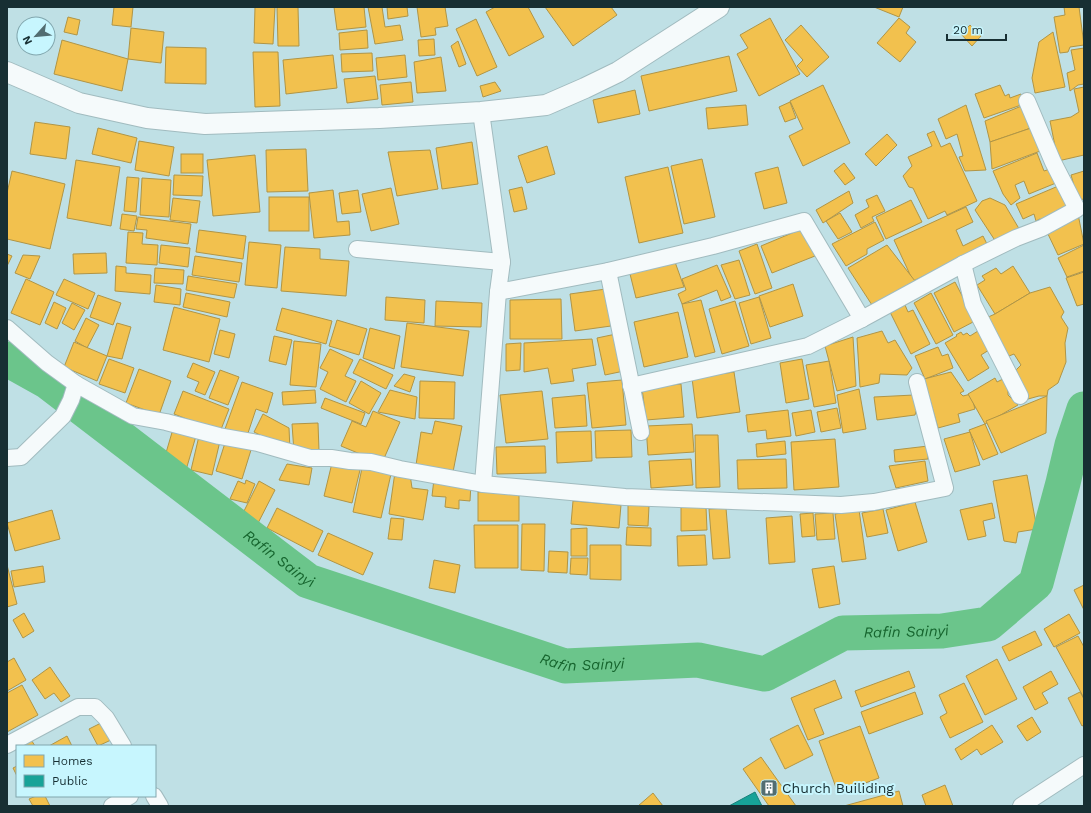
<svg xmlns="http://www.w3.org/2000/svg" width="1091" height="813" font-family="'Work Sans',sans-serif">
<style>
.homes{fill:#f2c14e;stroke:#b09546}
.public{fill:#17a398;stroke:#17807a}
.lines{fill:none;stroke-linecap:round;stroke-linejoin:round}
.river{stroke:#6bc58b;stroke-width:35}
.minor-casing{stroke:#a1bbbf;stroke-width:18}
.tertiary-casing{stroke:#a1bbbf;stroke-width:22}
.minor{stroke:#f5fafb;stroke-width:16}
.tertiary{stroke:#f5fafb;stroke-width:20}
.labels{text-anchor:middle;stroke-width:4;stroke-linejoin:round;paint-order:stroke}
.poi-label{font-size:14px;fill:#172f33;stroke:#c7f6fe;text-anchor:start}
.water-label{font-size:15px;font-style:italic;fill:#16652e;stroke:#c7f6fe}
</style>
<rect width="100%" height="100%" fill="#bfe0e5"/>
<g class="homes">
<polygon points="114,7 133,7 131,27 112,25"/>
<polygon points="255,7 275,7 273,44 254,43"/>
<polygon points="277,7 298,7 299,46 278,46"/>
<polygon points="334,7 364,7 366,27 337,30"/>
<polygon points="368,7 382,7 385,27 400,25 403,40 375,44"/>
<polygon points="387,7 407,7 408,16 388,19"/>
<polygon points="417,7 445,7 448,26 435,28 436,35 421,37"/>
<polygon points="495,7 528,7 544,37 509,56 486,12"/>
<polygon points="545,7 611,7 617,15 573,46"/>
<polygon points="874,7 903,7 899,17"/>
<polygon points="1064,7 1079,7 1084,45 1070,47 1068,52 1060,53 1054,17 1065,15"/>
<polygon points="68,17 80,20 77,35 64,32"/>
<polygon points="770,18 800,74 759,96 737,54 748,48 740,35"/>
<polygon points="899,18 910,27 906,33 916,42 900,62 877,43"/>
<polygon points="476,19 497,67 477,76 456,29"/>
<polygon points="801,25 829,57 807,77 797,66 803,60 785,40"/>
<polygon points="970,25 981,36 972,46 961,34"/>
<polygon points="131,28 164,32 161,63 128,59"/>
<polygon points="367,30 368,48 340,50 339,33"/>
<polygon points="1053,32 1065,87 1035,93 1032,78 1039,42"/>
<polygon points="434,39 435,55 419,56 418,40"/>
<polygon points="62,40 128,59 122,91 54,74"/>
<polygon points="458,41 466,64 459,67 451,46"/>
<polygon points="166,47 206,48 206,84 165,83"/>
<polygon points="1084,48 1084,84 1078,85 1070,91 1067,73 1075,70 1071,50"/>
<polygon points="253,52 278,52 280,106 255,107"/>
<polygon points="372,53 373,71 342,72 341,54"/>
<polygon points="333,55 337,88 286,94 283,60"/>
<polygon points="405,55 407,77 378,80 376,58"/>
<polygon points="729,56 737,91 649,111 641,76"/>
<polygon points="441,57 446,91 417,93 414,62"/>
<polygon points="375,76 378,99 347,103 344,79"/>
<polygon points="411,82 413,102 382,105 380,85"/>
<polygon points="495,82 501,91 483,97 480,86"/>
<polygon points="823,85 850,143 803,166 789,136 803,129 790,101"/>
<polygon points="1000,85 1005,96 1009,94 1010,98 1021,94 1024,104 984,118 975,94"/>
<polygon points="1084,87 1084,155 1058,161 1050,121 1071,117 1079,112 1074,89"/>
<polygon points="635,90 640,114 598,123 593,100"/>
<polygon points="790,102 796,118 785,122 779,107"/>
<polygon points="746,105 748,125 708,129 706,108"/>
<polygon points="966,105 986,170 965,171 959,157 963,156 957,134 946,139 938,119"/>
<polygon points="1024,105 1034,127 990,142 985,121"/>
<polygon points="35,122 70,127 66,159 30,154"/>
<polygon points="1034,127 1043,150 992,169 990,142"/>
<polygon points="98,128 137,138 131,163 92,154"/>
<polygon points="934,131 941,147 950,143 977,201 947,215 945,211 928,219 913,188 909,187 903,176 912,166 908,157 932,146 927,134"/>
<polygon points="887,134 897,145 876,166 865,154"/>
<polygon points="139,141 174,147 169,176 135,170"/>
<polygon points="472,142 478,184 442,189 436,148"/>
<polygon points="547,146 555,174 527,183 518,156"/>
<polygon points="306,149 308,191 267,192 266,150"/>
<polygon points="430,150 438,189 397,196 388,152"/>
<polygon points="1037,153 1044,171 1050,169 1056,183 1029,194 1024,181 1015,185 1020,198 1011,205 1003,194 993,171"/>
<rect x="181" y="154" width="22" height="19"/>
<polygon points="255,155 260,212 213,216 207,160"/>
<polygon points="702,159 715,217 684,224 671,166"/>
<polygon points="76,160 120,167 111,226 67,218"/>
<polygon points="844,163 855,178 845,185 834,171"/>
<polygon points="668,167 683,233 639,243 625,177"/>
<polygon points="778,167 787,203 764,209 755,173"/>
<polygon points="12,171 65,184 50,249 7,239 7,193"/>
<polygon points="1084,171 1084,199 1078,200 1071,175"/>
<polygon points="174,175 203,176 202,196 173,195"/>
<polygon points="127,177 139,178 136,212 124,211"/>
<polygon points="142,178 171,180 169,217 140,215"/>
<polygon points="1063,184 1074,207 1045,222 1040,219 1036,221 1034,214 1023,219 1016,204"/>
<polygon points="522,187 527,209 514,212 509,190"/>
<polygon points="391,188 399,224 371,231 362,194"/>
<polygon points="333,190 337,222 349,221 350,235 314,238 309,193"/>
<polygon points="358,190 361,212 342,214 339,193"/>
<polygon points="849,191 853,203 823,223 816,210"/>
<polygon points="877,195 885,211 872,217 874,221 861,228 855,215 869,207 866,200"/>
<rect x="269" y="197" width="40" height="34"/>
<polygon points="173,198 200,201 197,223 170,220"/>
<polygon points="990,198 1005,205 1021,232 996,242 975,210 982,201"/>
<polygon points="911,200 922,222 886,239 876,217"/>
<polygon points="966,207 973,222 956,230 963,246 983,236 988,246 913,281 894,240"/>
<polygon points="1077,209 1084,244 1058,255 1047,232"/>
<polygon points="840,213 852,232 838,239 826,221"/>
<polygon points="122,214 137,216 134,231 120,229"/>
<polygon points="138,217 191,224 188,244 146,238 147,230 136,229"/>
<polygon points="875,222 884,240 867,249 867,254 846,266 832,244"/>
<polygon points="804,228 815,256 772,273 761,246"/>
<polygon points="199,230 246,236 243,259 196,252"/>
<polygon points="128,232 143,233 142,244 158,245 157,265 126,263"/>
<polygon points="249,242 281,245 277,288 245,285"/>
<polygon points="757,244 772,288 755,294 739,251"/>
<polygon points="161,245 190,248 188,267 159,263"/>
<polygon points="887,245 915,281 872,305 848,268"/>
<polygon points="1084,245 1084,271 1067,277 1058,258"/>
<polygon points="285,247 320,249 320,259 349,261 346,296 281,291"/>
<polygon points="106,253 107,273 74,274 73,254"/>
<polygon points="7,254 12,256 7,266"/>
<polygon points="23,255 40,256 30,279 15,273"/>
<polygon points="195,256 242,263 239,282 192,275"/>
<polygon points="739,260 750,295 735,299 721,265"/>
<polygon points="675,262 684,287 636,298 630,274"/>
<polygon points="717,265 731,297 721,301 717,290 682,304 678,294 686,290 682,279"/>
<polygon points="116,266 126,267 126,273 151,275 150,294 115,291"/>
<polygon points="1013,266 1030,293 995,314 977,285 985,280 982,276 996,268 1001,274"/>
<polygon points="155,268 184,270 183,284 154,283"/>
<polygon points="1084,272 1084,304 1077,306 1066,278"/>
<polygon points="188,276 237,284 234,298 186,290"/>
<polygon points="26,279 54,292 40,325 11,313"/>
<polygon points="64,279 95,293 88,309 56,295"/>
<polygon points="955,282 975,321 954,332 934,293"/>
<polygon points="793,284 803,316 770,327 759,296"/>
<polygon points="156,285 181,289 180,305 154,302"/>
<polygon points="1050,287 1064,312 1061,317 1068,328 1065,343 1066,362 1058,383 1048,390 1047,396 1039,396 1028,399 1016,370 1021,365 1014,354 1009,356 986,318 995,314 1030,293"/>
<polygon points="606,289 611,326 575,331 570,294"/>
<polygon points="186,293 230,302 227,317 183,307"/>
<polygon points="931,293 953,335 936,344 914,303"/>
<polygon points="98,295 121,303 113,325 90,317"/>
<polygon points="386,297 425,300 424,323 385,320"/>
<polygon points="759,297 771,338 751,344 739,303"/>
<polygon points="561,299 562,339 510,339 510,300"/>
<polygon points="701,300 715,352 695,357 682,304"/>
<polygon points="436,301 482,303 481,327 435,326"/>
<polygon points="735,301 749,346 722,354 709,309"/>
<polygon points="54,302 66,308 57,329 45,323"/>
<polygon points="72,303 85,310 74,330 62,323"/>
<polygon points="905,305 908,312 913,310 930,344 911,354 890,312"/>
<polygon points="174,307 220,319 209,362 163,350"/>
<polygon points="282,308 332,321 326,344 276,330"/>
<polygon points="678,312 688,357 644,367 634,322"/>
<polygon points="86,318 99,325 87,348 75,341"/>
<polygon points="337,320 367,329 359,355 329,346"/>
<polygon points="117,323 131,327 122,359 107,356"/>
<polygon points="407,323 469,331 463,376 401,367"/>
<polygon points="370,328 400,336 394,369 363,358"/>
<polygon points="220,330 235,334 229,358 214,354"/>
<polygon points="882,331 888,343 895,340 912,368 907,375 880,374 879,383 860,387 857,338"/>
<polygon points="978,331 989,350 981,355 989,368 968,381 945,343 957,336 956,335 961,332 963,335 967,333 970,336"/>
<polygon points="616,334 624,371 605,375 597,338"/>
<polygon points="274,336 292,340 286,365 269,361"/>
<polygon points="853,337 856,386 837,391 825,346"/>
<polygon points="592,339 596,365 572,369 574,381 551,384 548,368 524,372 524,343"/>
<polygon points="294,341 321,344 316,387 290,385"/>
<polygon points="74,342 107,356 97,381 64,367"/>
<polygon points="521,343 520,370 506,371 506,344"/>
<polygon points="938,347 942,356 948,354 953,368 925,379 915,356"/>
<polygon points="330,349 353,360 345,376 356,381 346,402 320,389 328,372 320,368"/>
<polygon points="109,359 134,368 125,393 99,384"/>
<polygon points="360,359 393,375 386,389 353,373"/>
<polygon points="802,359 809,399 786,403 780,363"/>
<polygon points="829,361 836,403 814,407 806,365"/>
<polygon points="193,363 215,372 205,395 195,391 199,382 187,377"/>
<polygon points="139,369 171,381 159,415 126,403"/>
<polygon points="220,370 239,377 228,405 209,398"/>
<polygon points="734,372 740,412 697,418 692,378"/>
<polygon points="951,372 964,391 960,393 963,396 971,394 975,409 958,414 960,422 938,428 924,379"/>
<polygon points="404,374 415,377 410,392 394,386"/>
<polygon points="995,378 997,382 1003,379 1008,388 1008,395 1018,405 985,424 968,394"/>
<polygon points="622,380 626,425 592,428 587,383"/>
<polygon points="361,381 381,393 369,414 349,403"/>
<polygon points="420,381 455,382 454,419 419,418"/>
<polygon points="242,382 273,393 267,413 256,409 247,436 225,429"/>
<polygon points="681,384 684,417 646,420 642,388"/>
<polygon points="859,389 866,429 843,433 837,395"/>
<polygon points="315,390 316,403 283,405 282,392"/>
<polygon points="390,390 417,397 415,419 378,412"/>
<polygon points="183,391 229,409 220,432 174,414"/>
<polygon points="542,391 548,439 506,443 500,395"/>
<polygon points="585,395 587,426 555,428 552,398"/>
<polygon points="914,395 921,410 916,411 915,415 877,420 874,397"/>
<polygon points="1047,396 1046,433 1001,453 986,421"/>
<polygon points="325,398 365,413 361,424 321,408"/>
<polygon points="837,408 841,428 821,432 817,412"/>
<polygon points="788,410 791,436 767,439 766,430 748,432 746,415"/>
<polygon points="811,410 815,432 796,436 792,413"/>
<polygon points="373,411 400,422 382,463 341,446 352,421 366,427"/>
<polygon points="263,414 289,428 290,450 254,432"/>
<polygon points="435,421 462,426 453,472 416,465 421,432 432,434"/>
<polygon points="318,423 319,451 294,452 292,424"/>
<polygon points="692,424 694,452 648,455 646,426"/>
<polygon points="985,424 998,454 983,460 969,430"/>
<polygon points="173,429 196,436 186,470 163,463"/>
<polygon points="631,430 632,457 596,458 595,431"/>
<polygon points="591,431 592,461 557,463 556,432"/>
<polygon points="970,432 980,465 955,472 944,439"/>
<polygon points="695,435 718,435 720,487 696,488"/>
<polygon points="199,436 220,441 212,475 191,470"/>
<polygon points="835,439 839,487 794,490 791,442"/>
<polygon points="785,441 786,454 757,457 756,444"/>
<polygon points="225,443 251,450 242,479 216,471"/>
<polygon points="545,446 546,473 497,474 496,447"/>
<polygon points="928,446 928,459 895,462 894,450"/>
<polygon points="691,459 693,485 651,488 649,461"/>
<polygon points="786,459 787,488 738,489 737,460"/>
<polygon points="925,461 928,481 896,488 889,466"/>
<polygon points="332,463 360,470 352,503 324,496"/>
<polygon points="287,464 312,468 309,485 279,480"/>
<polygon points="362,468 391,474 381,518 353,512"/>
<polygon points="395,472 410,474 412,488 428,490 423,520 389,514"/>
<polygon points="1027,475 1037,529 1018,532 1016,543 1004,541 993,481"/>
<polygon points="434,479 471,483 470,501 459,500 459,509 445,507 446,497 432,496"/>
<polygon points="246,480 255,484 247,503 230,499 238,481 245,484"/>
<polygon points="259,481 275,490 255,529 239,521"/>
<rect x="478" y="492" width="41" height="29"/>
<polygon points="573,501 621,505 619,528 571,524"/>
<polygon points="915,502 927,542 898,551 886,510"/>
<polygon points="992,503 995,518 983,521 986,536 968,540 960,510"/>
<polygon points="628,505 649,506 648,526 628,525"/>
<polygon points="681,507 706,507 707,530 681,531"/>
<polygon points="277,508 323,531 313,552 267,528"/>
<polygon points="726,508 730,558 713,559 709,509"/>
<polygon points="883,509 888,533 867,537 862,513"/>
<polygon points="52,510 60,539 15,551 7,523"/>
<polygon points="859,510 866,559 842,562 835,514"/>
<polygon points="813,513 815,536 802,537 800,514"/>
<polygon points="833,513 835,539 817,540 815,514"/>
<polygon points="792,516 795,562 769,564 766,518"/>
<polygon points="391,518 404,519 402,540 388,539"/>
<polygon points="522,524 545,524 544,571 521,570"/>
<polygon points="474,525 518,525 518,568 475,568"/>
<polygon points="627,527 651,528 651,546 626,545"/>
<polygon points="587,528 587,556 571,556 571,529"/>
<polygon points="328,533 373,553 363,575 318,555"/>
<polygon points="705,535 707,565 678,566 677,536"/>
<polygon points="590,545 621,545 621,580 590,579"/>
<polygon points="549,551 568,552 567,573 548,572"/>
<polygon points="571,558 588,558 587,575 570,574"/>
<polygon points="434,560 460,565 455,593 429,588"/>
<polygon points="7,565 17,604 7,607"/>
<polygon points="43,566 45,582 14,587 11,571"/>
<polygon points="834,566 840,604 819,608 812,569"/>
<polygon points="1084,585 1084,610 1074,590"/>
<polygon points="24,613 34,631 23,638 13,620"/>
<polygon points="1069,614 1080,633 1054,647 1044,629"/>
<polygon points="1035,631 1042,645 1009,661 1002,647"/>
<polygon points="1078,636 1084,647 1084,698 1056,647"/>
<polygon points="14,658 26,680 7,691 7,662"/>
<polygon points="997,659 1017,699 985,715 966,676"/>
<polygon points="50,667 70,696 61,702 54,693 45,699 32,680"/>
<polygon points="909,671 915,687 861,707 855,691"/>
<polygon points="1051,671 1058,684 1042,693 1048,703 1035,710 1023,687"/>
<polygon points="835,680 842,698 814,709 824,734 808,740 791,698"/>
<polygon points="964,683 983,722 950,738 940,717 947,713 939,695"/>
<polygon points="22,685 38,715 7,732 7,693"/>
<polygon points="915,692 923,714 869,734 861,712"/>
<polygon points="1080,692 1084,699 1084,725 1082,726 1068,698"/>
<polygon points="1032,717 1041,732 1027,741 1017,726"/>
<polygon points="101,723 111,740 98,746 89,729"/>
<polygon points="798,725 813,755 785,769 770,739"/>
<polygon points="992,725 1003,742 981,755 977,749 961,760 955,749"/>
<polygon points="860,726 879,778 838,793 819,741"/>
<polygon points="67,736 72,746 49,746"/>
<polygon points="30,738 35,746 18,746"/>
<polygon points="761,757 796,806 769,806 743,769"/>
<polygon points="17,766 17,776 13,768"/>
<polygon points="945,785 953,806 926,806 922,795"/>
<polygon points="899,791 903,806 844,806"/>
<polygon points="653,793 663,806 638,806"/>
<polygon points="36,796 45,796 50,806 33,806 29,799"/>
</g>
<polygon class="public" points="755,792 762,806 729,806"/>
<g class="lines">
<path class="river" id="s1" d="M7,359L48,382L308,581L565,666L698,660L765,674L843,633L942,631L988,624L1036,583L1063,483L1072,445L1084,409"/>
<g class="minor-casing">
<g id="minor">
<polyline points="481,112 502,262 498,292 483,484"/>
<polyline points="357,249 502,262"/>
<polyline points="963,264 1016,238 1042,228 1077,209 1053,162 1027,101"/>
<polyline points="608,271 641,432"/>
<polyline points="498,292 608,271 713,246 804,221 862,319"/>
<polyline points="7,328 47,363 76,384 133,416 166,422 219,436 258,443 310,458 331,458 350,461 371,462 400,469 483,484 625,497 841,505 874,502 945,488 917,382"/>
<polyline points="631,386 808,346 862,319 963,264 973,304 1020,396"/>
<polyline points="7,458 21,457 63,416 71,400 76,384"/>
<polyline points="7,745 78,707 95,707 106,718 123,746"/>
<polyline points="154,796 160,806"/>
<polyline points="112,806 130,796"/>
<polyline points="1021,806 1084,765"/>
</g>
</g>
<g class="tertiary-casing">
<polyline id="tertiary" points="7,72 79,103 147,118 205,124 379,118 481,112 546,105 585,88 618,72 719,7"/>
</g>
<use href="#minor" class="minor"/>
<use href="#tertiary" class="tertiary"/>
</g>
<defs>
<g id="building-square" transform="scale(0.9)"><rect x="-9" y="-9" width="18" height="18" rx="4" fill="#526d71" stroke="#c7f6fe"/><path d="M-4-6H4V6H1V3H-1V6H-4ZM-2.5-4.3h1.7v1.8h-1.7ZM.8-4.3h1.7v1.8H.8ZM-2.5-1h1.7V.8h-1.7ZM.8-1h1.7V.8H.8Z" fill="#fff"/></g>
</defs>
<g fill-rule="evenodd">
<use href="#building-square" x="769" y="788"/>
</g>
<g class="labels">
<g class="poi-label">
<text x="782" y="793">Church Builiding</text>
</g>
<g class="water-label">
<text dy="5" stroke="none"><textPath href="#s1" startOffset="338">Rafin Sainyi</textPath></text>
<text dy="5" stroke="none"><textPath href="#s1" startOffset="998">Rafin Sainyi</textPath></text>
<text dy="5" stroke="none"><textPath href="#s1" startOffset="662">Rafin Sainyi</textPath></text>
</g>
</g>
<rect width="1091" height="813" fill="none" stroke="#172f33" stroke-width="16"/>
<rect x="16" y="745" width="140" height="52" fill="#c7f6fe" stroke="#81a6ad"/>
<rect x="24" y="755" width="20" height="12" fill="#f2c14e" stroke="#81a6ad"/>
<text x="52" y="765" font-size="12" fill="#172f33">Homes</text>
<rect x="24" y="775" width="20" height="12" fill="#17a398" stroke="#81a6ad"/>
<text x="52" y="785" font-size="12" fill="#172f33">Public</text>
<g transform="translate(36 36) rotate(243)"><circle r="19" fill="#c7f6fe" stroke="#81a6ad"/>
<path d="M0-3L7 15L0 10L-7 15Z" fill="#526d71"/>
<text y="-6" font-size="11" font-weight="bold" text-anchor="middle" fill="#172f33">N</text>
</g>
<path d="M947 34v6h59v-6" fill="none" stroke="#172f33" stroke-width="2"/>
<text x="953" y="34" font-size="12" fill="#172f33" stroke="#c7f6fe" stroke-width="3" paint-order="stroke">20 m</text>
</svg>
